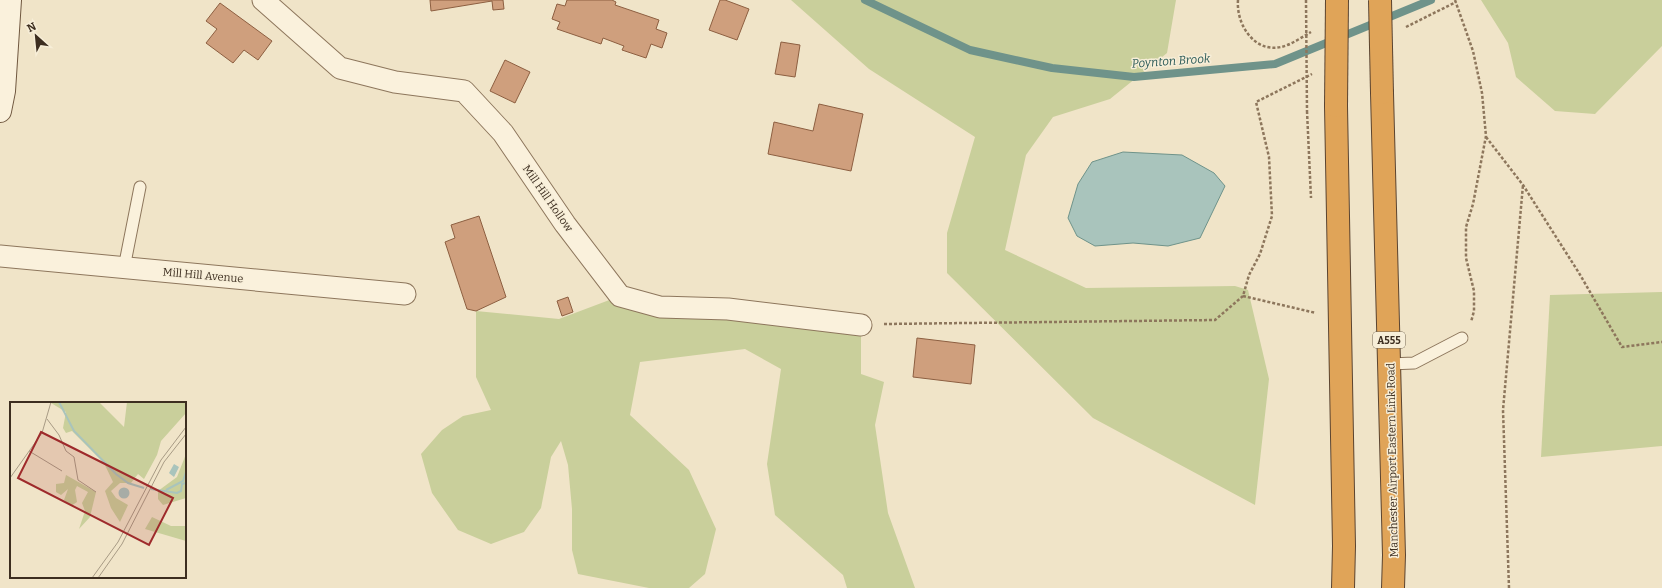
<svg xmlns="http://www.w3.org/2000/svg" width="1662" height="588" font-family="Bitter,serif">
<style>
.green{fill:#c9cf9b}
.water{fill:#a9c4bc;stroke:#6f938a}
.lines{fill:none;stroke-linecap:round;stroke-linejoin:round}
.stream{stroke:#6f938a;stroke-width:8}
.building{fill:#cf9f7d;stroke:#8d5f41}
.lane-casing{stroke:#8d765c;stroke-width:13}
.street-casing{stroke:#8d765c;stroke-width:23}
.secondary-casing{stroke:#6f573f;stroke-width:24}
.highway-casing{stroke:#5b4430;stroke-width:24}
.path{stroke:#8d765c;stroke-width:2.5;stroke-dasharray:3 2;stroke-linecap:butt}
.lane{stroke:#faf1dc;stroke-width:11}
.street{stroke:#faf1dc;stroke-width:21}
.secondary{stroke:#faf1dc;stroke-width:22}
.highway{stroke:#e0a458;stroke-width:22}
.highway-bridge-casing{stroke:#5b4430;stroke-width:24;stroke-linecap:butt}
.path-bridge{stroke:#8d765c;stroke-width:2.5;stroke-dasharray:3 2;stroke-linecap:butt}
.highway-bridge{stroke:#e0a458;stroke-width:22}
.labels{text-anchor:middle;stroke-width:3;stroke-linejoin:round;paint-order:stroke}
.shield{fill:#f7eed8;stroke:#756857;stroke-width:1}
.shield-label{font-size:10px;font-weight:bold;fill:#3d2e20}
.street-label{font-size:11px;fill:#3d2e20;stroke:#f7eed8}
.water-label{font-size:12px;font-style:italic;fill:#2f5d5a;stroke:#f7eed8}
.inset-river{fill:none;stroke:#a9c4bc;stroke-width:2}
.inset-road{fill:none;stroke:#a89b85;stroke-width:1}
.view{fill:#9e2a2b;fill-opacity:0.15;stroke:#9e2a2b;stroke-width:2}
.inset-edge{fill:none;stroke:#3d2e20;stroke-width:2}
</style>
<rect width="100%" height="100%" fill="#f0e4c8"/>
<g class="green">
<polygon points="791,0 1176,0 1167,53 1110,99 1053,117 1026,155 1005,250 1086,288 1235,286 1248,290 1269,379 1255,505 1093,418 947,273 947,233 975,137 869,69"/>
<polygon points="1481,0 1662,0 1662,46 1595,114 1555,111 1516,77 1508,43"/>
<polygon points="1662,292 1662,446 1541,457 1550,295"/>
<polygon points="620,296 861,325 861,374 884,382 875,425 888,513 915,588 847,588 843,575 775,515 767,464 781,369 745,349 640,362 630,415 689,470 716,529 705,574 689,588 649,588 578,574 572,550 572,509 568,465 561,441 551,457 541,508 524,532 491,544 458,530 432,493 421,454 442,430 463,416 491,410 476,377 476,311 559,319"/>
</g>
<polygon class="water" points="1123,152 1182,155 1214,173 1225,186 1200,238 1168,246 1133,243 1095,246 1077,236 1068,218 1078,184 1092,162"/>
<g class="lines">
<polyline class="stream" points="865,0 970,50 1052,68 1134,77 1275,64 1431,0"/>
</g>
<g class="building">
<polygon points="430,0 503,0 504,9 493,10 492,1 431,11"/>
<polygon points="567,0 612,0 616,2 615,5 659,20 656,29 667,33 662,48 651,44 646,58 622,50 624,46 603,38 601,44 557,29 560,22 552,19 557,4 565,6"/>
<polygon points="720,0 725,0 749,9 737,40 709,30"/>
<polygon points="220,3 272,41 258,60 244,50 233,63 206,43 217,29 206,21"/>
<polygon points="781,42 800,45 795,77 775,74"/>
<polygon points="505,60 530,72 515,103 490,91"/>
<polygon points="819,104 863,114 851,171 768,154 774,122 813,131"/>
<polygon points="479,216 506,297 476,311 467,309 445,242 455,238 451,225"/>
<polygon points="568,297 573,312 562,316 557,301"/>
<polygon points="917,338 975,345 971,384 913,377"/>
</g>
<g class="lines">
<g class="lane-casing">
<g id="lane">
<polyline points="124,268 140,187"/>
<polyline points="1390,364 1414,363 1462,338"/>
</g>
</g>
<g class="street-casing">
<g id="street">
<polyline points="263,0 340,68 395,82 464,91 503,133 565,224 620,296 660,307 728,309 861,325"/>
<polyline points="0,256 405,294"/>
</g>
</g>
<g class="secondary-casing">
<polyline id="secondary" points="0,111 4,91 10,0"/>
</g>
<g class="highway-casing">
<g id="highway">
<polyline points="1382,93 1394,555 1393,588"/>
<polyline points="1336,106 1344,546 1343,588"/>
</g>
</g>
<g class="path">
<path d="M1238,0C1236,24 1254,53 1281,47C1291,45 1302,37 1311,32"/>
<polyline points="1455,0 1473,51 1482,93 1486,136 1473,204 1466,227 1466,258 1474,291 1474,311 1471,322"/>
<polyline points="1406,27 1456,2"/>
<polyline points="1307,111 1311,198"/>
<polyline points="1486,137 1523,185 1579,273 1622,347 1662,342"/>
<polyline points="1243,296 1316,313"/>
<polyline points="884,324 1215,320 1243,296 1249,275 1260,254 1272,216 1269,157 1256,102 1312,74"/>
<polyline points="1509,588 1503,410 1523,185"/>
</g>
<use href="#lane" class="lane"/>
<use href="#street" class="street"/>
<use href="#secondary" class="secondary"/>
<use href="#highway" class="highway"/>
<g class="highway-bridge-casing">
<g id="highway-bridge">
<polyline points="1380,0 1382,93"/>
<polyline points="1336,106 1337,0"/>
</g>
</g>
<polyline class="path-bridge" points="1306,0 1307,111"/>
<use href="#highway-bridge" class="highway-bridge"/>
</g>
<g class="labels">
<rect class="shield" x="1373" y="332" width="32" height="16" rx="3"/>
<g class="shield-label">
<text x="1389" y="344">A555</text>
</g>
<g class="street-label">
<text transform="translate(548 198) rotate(55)" y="4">Mill Hill Hollow</text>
<text transform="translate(203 275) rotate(5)" y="4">Mill Hill Avenue</text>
<text transform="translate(1392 460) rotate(-91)" y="4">Manchester Airport Eastern Link Road</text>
</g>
<g class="water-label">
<text transform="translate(1171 61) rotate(-4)" y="4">Poynton Brook</text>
</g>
</g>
<g transform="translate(10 402)">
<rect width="176" height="176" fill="#f0e4c8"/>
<path d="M89,0L114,25L117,0H176V11L151,39L147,53L134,77L128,72L121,81H110L101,89L106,96L118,103L110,120L101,106L95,89L103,80L94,61L62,29L56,31L53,26L56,10L41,1ZM176,52V96L153,103L148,97V89L167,75ZM56,73L86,90L80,115L69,127L75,109L72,101L78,90L67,84L65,88L67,100L61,104L54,98L58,87L51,93L46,90V82L54,81ZM142,115L161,124H176V139L135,127Z" fill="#c9cf9b"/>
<path d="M164,62L169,65L164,75L159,71ZM108.5 91a5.5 5.5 0 1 1 11 0a5.5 5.5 0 1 1-11 0Z" fill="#a9c4bc"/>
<path class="inset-river" d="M49,0L64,29L106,72L118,81L134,86M141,87L167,91L171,89L172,82L176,81M156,88L173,79L176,70"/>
<path class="inset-road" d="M37,17L49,33L56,49L64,55L68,78L86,90M19,49L52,69M0,76L32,31L41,0M82,176L108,140L151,58L176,25M88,176L112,142L154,60L176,32"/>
<path class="view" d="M31,30L163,96L139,143L8,76Z"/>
<rect width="176" height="176" class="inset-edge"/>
</g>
<g transform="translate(36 36) rotate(333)" stroke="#f7eed8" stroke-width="3" paint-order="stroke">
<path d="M0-3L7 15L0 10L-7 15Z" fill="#3d2e20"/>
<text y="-6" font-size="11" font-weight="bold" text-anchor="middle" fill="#3d2e20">N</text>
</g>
</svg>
